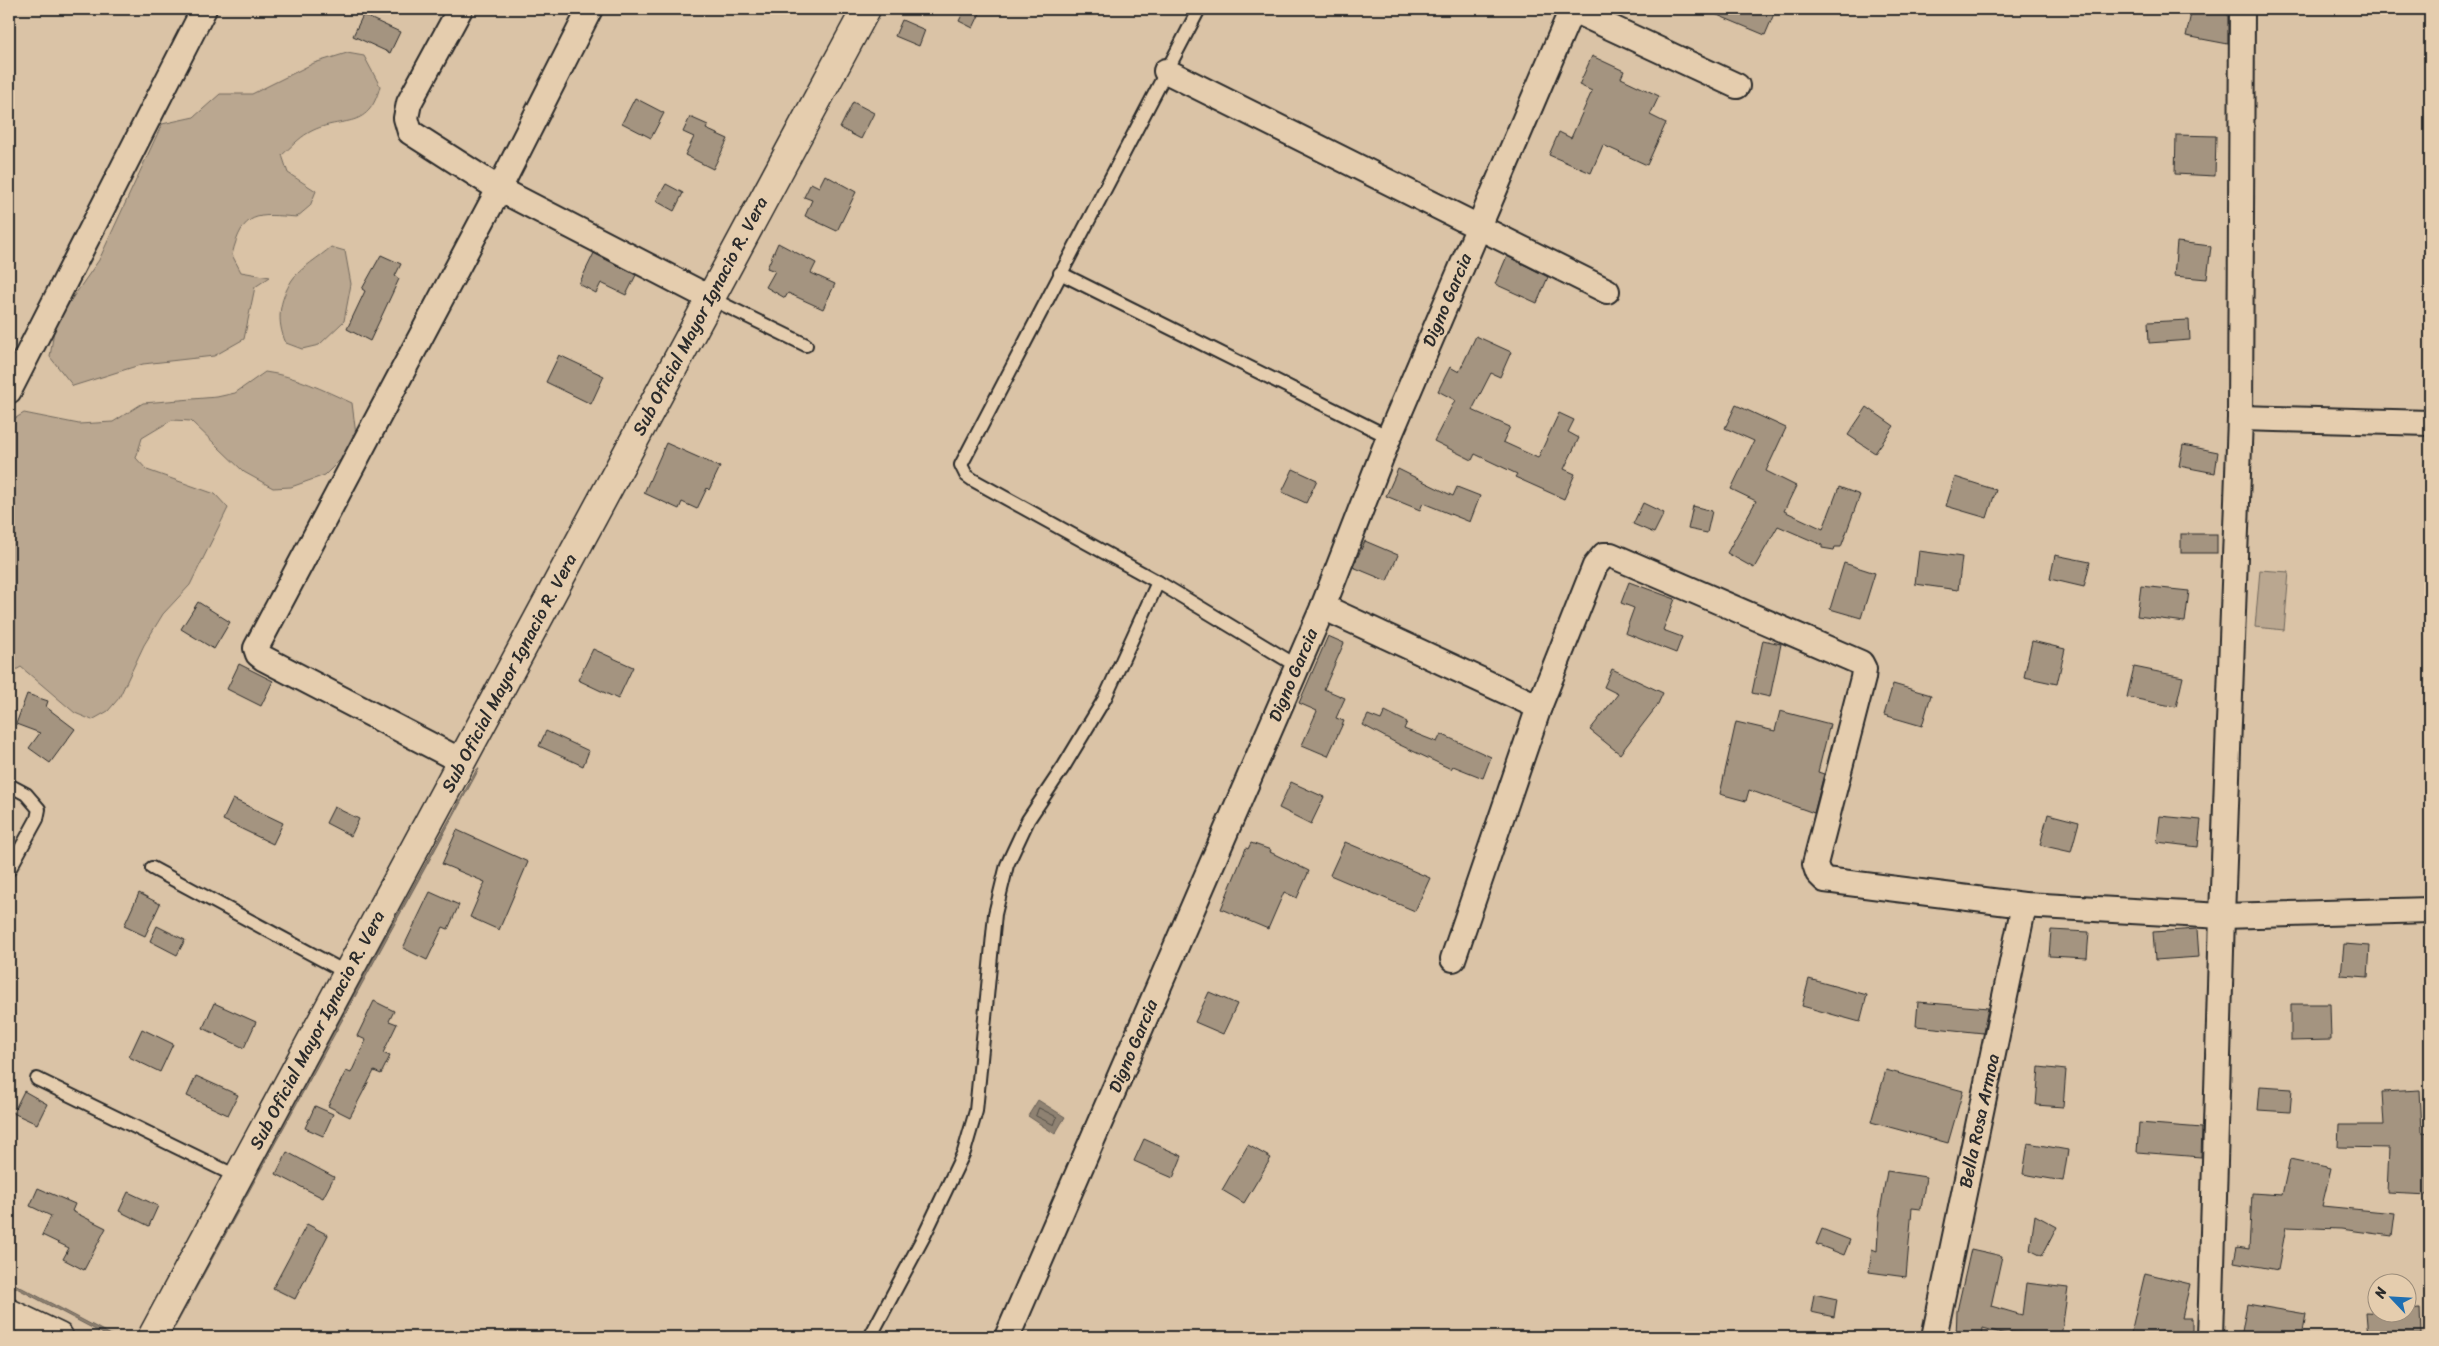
<svg xmlns="http://www.w3.org/2000/svg" width="2439" height="1346" font-family="Sriracha,sans-serif">
<style>
.green{fill:#baa790;stroke:#72695e}
.water{fill:#8f8272;stroke:#675f56}
.lines{fill:none;stroke-linecap:round;stroke-linejoin:round}
.shore{stroke:#534e47;stroke-width:1}
.building{fill:#a49480;stroke:#2b2b2b}
.service-casing{stroke:#2b2b2b;stroke-width:16}
.minor-casing{stroke:#2b2b2b;stroke-width:28}
.tertiary-casing{stroke:#2b2b2b;stroke-width:31}
.service{stroke:#e5cdae;stroke-width:12}
.minor{stroke:#e5cdae;stroke-width:24}
.tertiary{stroke:#e5cdae;stroke-width:28}
.labels{text-anchor:middle;stroke-width:5;stroke-linejoin:round;paint-order:stroke}
.street-label{font-size:18px;fill:#2b2b2b;stroke:#e5cdae}
</style>
<rect width="100%" height="100%" fill="#dac3a6"/>
<filter id="ink" filterUnits="userSpaceOnUse"><feTurbulence type="fractalNoise" baseFrequency=".02" numOctaves="2"/><feDisplacementMap in="SourceGraphic" scale="10" xChannelSelector="R" yChannelSelector="G"/><feConvolveMatrix kernelMatrix="1 2 1 2 8 2 1 2 1" color-interpolation-filters="sRGB"/></filter>
<g filter="url(#ink)">
<g class="green">
<path d="M347,53L364,56L380,86C368,134 340,114 308,133C299,138 290,148 282,155L288,173L316,191L310,206L297,217C256,214 243,211 232,255L241,272L270,277L255,287L244,339L214,356L143,364L73,386L50,357L55,323L99,260L162,124L194,117L220,94H252L314,63Z"/>
<path d="M331,247L345,251L351,284L344,321L319,345L302,349L286,343C276,321 279,301 292,280C299,269 321,256 331,247Z"/>
<path d="M265,372C296,376 323,390 352,403L356,435L348,452L325,475L291,487L273,488L244,472L191,421L172,420L142,438L136,458L147,470L215,494L228,508L190,585L163,614L144,645L119,698L108,711L92,720L75,713L21,667L9,674V422L24,413L79,424L113,422L143,403L217,397L235,393Z"/>
<polygon points="2260,570 2289,572 2284,630 2255,627"/>
</g>
<g class="water">
<polygon points="477,769 479,769 175,1327 173,1325"/>
<polygon points="1038,1100 1065,1117 1055,1134 1028,1116"/>
<polygon points="9,1281 115,1337 109,1337 9,1284"/>
</g>
<g class="lines">
<polygon class="shore" points="1039,1108 1057,1117 1054,1125 1036,1116"/>
</g>
<g class="building">
<polygon points="965,9 982,9 973,28 959,21"/>
<polygon points="1703,9 1776,9 1765,35"/>
<polygon points="2192,9 2228,14 2228,44 2186,36"/>
<polygon points="363,15 400,32 390,53 353,36"/>
<polygon points="902,20 925,30 919,46 895,36"/>
<polygon points="1592,56 1624,71 1621,78 1659,96 1650,115 1666,123 1647,165 1603,145 1591,173 1549,155 1559,132 1571,138 1592,91 1579,85"/>
<polygon points="635,98 664,113 651,138 622,123"/>
<polygon points="853,102 874,113 861,139 840,128"/>
<polygon points="690,117 708,125 706,129 728,139 713,169 685,155 694,137 683,132"/>
<polygon points="2176,135 2216,136 2215,176 2175,174"/>
<polygon points="825,175 856,192 837,231 805,216 812,200 804,197 811,183 819,187"/>
<polygon points="666,184 683,193 674,211 656,201"/>
<polygon points="2177,242 2211,246 2207,279 2174,276"/>
<polygon points="778,243 816,263 811,273 835,284 823,309 788,293 785,298 766,287 775,271 767,268"/>
<polygon points="594,253 636,275 626,295 601,283 596,293 579,284"/>
<polygon points="381,255 401,264 395,276 399,279 370,341 347,329 365,291 362,289"/>
<polygon points="1507,256 1548,277 1537,303 1495,284"/>
<polygon points="2189,320 2190,340 2149,343 2148,322"/>
<polygon points="1476,336 1511,352 1500,377 1491,373 1472,410 1510,427 1503,442 1538,458 1559,413 1574,420 1568,432 1579,438 1564,469 1575,474 1564,499 1515,477 1517,474 1475,454 1472,460 1434,441 1455,400 1438,391 1450,367 1459,372"/>
<polygon points="559,355 604,376 591,404 546,382"/>
<polygon points="1736,405 1786,428 1766,471 1796,486 1784,511 1823,529 1839,487 1860,495 1841,547 1835,547 1834,550 1822,548 1822,545 1778,526 1754,568 1727,553 1756,501 1731,489 1754,441 1725,428"/>
<polygon points="1867,407 1894,426 1875,453 1848,435"/>
<polygon points="666,443 720,467 709,490 707,488 697,509 682,502 679,509 644,493"/>
<polygon points="2183,445 2218,452 2215,473 2179,466"/>
<polygon points="1293,469 1317,480 1306,503 1282,492"/>
<polygon points="1398,469 1453,496 1457,487 1480,496 1470,522 1423,503 1420,510 1386,496"/>
<polygon points="1955,477 1996,490 1987,518 1946,506"/>
<polygon points="1643,503 1664,513 1654,533 1633,524"/>
<polygon points="1693,506 1712,511 1707,533 1688,529"/>
<rect x="2181" y="534" width="36" height="19"/>
<polygon points="1365,541 1398,555 1387,581 1353,567"/>
<polygon points="1919,551 1962,557 1958,590 1915,584"/>
<polygon points="2055,555 2090,562 2084,587 2050,579"/>
<polygon points="1844,563 1875,573 1861,618 1830,609"/>
<polygon points="1629,582 1675,599 1663,630 1682,637 1676,653 1625,633 1634,608 1621,603"/>
<polygon points="2141,586 2189,591 2185,622 2137,616"/>
<polygon points="198,602 230,622 214,649 181,629"/>
<polygon points="1328,636 1344,643 1324,689 1345,698 1336,718 1344,721 1328,756 1302,745 1317,711 1299,703"/>
<polygon points="1763,640 1781,644 1770,697 1752,693"/>
<polygon points="2032,641 2065,649 2057,684 2024,677"/>
<polygon points="593,649 633,667 618,699 578,680"/>
<polygon points="239,664 273,681 261,706 227,689"/>
<polygon points="2134,667 2183,677 2176,707 2127,697"/>
<polygon points="1612,669 1663,693 1657,706 1620,754 1590,730 1618,694 1604,687"/>
<polygon points="1893,684 1931,695 1922,726 1884,715"/>
<polygon points="27,694 48,701 46,707 75,729 50,763 29,748 40,733 16,724"/>
<polygon points="1385,711 1407,722 1404,729 1437,742 1441,734 1491,757 1483,778 1453,766 1451,769 1400,745 1363,725 1368,715 1381,720"/>
<polygon points="1780,711 1830,724 1818,772 1824,774 1814,813 1749,790 1746,801 1720,794 1736,722 1775,731"/>
<polygon points="546,731 589,751 583,766 539,746"/>
<polygon points="1291,782 1324,797 1311,824 1279,808"/>
<polygon points="233,799 283,823 273,844 223,820"/>
<polygon points="334,807 359,819 351,836 326,823"/>
<polygon points="2048,814 2079,822 2071,852 2040,845"/>
<polygon points="2160,816 2201,820 2198,847 2157,842"/>
<polygon points="457,830 528,862 499,930 470,917 485,882 442,864"/>
<polygon points="1345,842 1430,878 1415,911 1330,875"/>
<polygon points="1251,843 1271,850 1270,852 1309,871 1297,898 1284,892 1268,929 1221,909 1246,848 1248,849"/>
<polygon points="430,892 459,905 448,929 443,927 427,960 403,948"/>
<polygon points="139,893 160,904 145,936 124,926"/>
<polygon points="157,926 185,940 177,955 150,941"/>
<polygon points="2197,929 2199,957 2155,960 2153,932"/>
<polygon points="2051,930 2089,932 2087,958 2049,956"/>
<polygon points="2344,944 2370,946 2368,977 2341,975"/>
<polygon points="1809,979 1867,995 1860,1022 1802,1006"/>
<polygon points="1209,992 1237,1004 1223,1034 1195,1022"/>
<polygon points="374,1001 394,1011 389,1021 397,1024 383,1053 390,1056 381,1074 374,1071 350,1117 328,1106 346,1071 351,1073 366,1040 357,1036"/>
<polygon points="1918,1002 1988,1008 1983,1033 1916,1026"/>
<polygon points="214,1003 256,1022 244,1048 203,1028"/>
<polygon points="2291,1004 2330,1004 2331,1040 2291,1041"/>
<polygon points="142,1029 173,1044 160,1072 129,1057"/>
<polygon points="2039,1067 2066,1070 2063,1107 2036,1105"/>
<polygon points="1886,1070 1963,1091 1948,1143 1871,1122"/>
<polygon points="196,1076 238,1095 228,1115 187,1096"/>
<polygon points="2260,1087 2292,1089 2290,1112 2258,1110"/>
<polygon points="2420,1090 2422,1132 2430,1133 2430,1195 2387,1193 2389,1148 2338,1147 2339,1125 2384,1125 2382,1092"/>
<polygon points="24,1091 47,1104 37,1124 13,1113"/>
<polygon points="315,1106 333,1114 323,1136 305,1128"/>
<polygon points="2139,1123 2202,1128 2201,1157 2137,1152"/>
<polygon points="1144,1139 1182,1156 1173,1178 1134,1161"/>
<polygon points="2028,1143 2068,1150 2063,1181 2023,1174"/>
<polygon points="1248,1145 1271,1158 1244,1203 1222,1190"/>
<polygon points="287,1152 334,1177 323,1198 276,1174"/>
<polygon points="2290,1159 2331,1168 2322,1206 2395,1213 2392,1236 2341,1229 2286,1227 2278,1270 2234,1262 2237,1247 2249,1249 2252,1193 2282,1195"/>
<polygon points="1887,1171 1926,1177 1921,1209 1912,1208 1906,1277 1869,1272 1872,1249 1877,1251 1879,1217"/>
<polygon points="38,1188 75,1204 72,1211 106,1228 84,1270 63,1259 69,1248 42,1235 51,1216 30,1206"/>
<polygon points="128,1192 158,1206 149,1226 119,1211"/>
<polygon points="2035,1215 2057,1227 2042,1256 2030,1250"/>
<polygon points="307,1224 328,1235 295,1299 273,1288"/>
<polygon points="1822,1229 1850,1240 1844,1255 1816,1244"/>
<polygon points="1971,1249 2002,1256 1991,1306 2022,1315 2026,1283 2068,1288 2061,1337 2010,1332 2009,1335 1983,1328 1982,1337 1956,1337 1957,1311"/>
<polygon points="2145,1273 2190,1284 2182,1318 2192,1318 2192,1337 2130,1337"/>
<polygon points="1814,1294 1837,1299 1834,1317 1811,1312"/>
<polygon points="2247,1304 2306,1314 2302,1337 2241,1337"/>
<polygon points="2420,1309 2421,1335 2368,1337 2366,1312 2406,1314 2406,1310"/>
</g>
<g class="lines">
<g class="service-casing">
<g id="service">
<polyline points="1199,9 961,465 966,475 973,480 1158,582 1297,666"/>
<polyline points="1060,273 1389,437"/>
<polyline points="710,298 806,345"/>
<polyline points="9,785 26,794 39,809 37,819 9,870"/>
<polyline points="152,868 347,973"/>
<polyline points="37,1079 238,1177"/>
<polyline points="870,1337 924,1236 964,1152 976,1111 995,914 1007,865 1028,820 1064,766 1105,698 1158,582"/>
</g>
</g>
<g class="minor-casing">
<g id="minor">
<polyline points="460,9 409,103 406,118 410,132 499,189 710,298"/>
<polyline points="1571,9 1737,86"/>
<polyline points="1166,71 1607,291"/>
<polyline points="9,391 204,9"/>
<polyline points="2240,418 2430,423"/>
<polyline points="1323,607 1539,707"/>
<polyline points="461,761 263,658 258,654 256,648 499,189 590,9"/>
<polyline points="1453,959 1539,707 1595,566 1604,555 1611,555 1861,663 1864,669 1863,678 1815,864 1818,873 1825,880 2024,905 2222,916 2430,910"/>
<polyline points="1007,1337 1323,607 1389,437 1572,9"/>
<polyline points="1934,1337 2024,905"/>
<polyline points="2210,1337 2222,916 2240,418 2242,9"/>
</g>
</g>
<g class="tertiary-casing">
<g id="tertiary">
<polyline points="9,1313 59,1337"/>
<polyline points="152,1337 866,9"/>
</g>
</g>
<use href="#service" class="service"/>
<use href="#minor" class="minor"/>
<use href="#tertiary" class="tertiary"/>
</g>
</g>
<g class="labels">
<g class="street-label">
<text transform="translate(1447 300) rotate(-67)" y="6">Digno Garcia</text>
<text transform="translate(700 316) rotate(-62)" y="6">Sub Oficial Mayor Ignacio R. Vera</text>
<text transform="translate(509 673) rotate(-62)" y="6">Sub Oficial Mayor Ignacio R. Vera</text>
<text transform="translate(1293 675) rotate(-67)" y="6">Digno Garcia</text>
<text transform="translate(317 1030) rotate(-62)" y="6">Sub Oficial Mayor Ignacio R. Vera</text>
<text transform="translate(1133 1046) rotate(-67)" y="6">Digno Garcia</text>
<text transform="translate(1979 1121) rotate(-78)" y="6">Bella Rosa Armoa</text>
</g>
</g>
<rect width="2439" height="1346" fill="none" stroke="#e5cdae" stroke-width="30"/>
<rect x="15" y="15" width="2409" height="1316" fill="none" stroke="#2b2b2b" stroke-width="2" filter="url(#ink)"/>
<g transform="translate(2392 1298) rotate(295)"><circle r="24" fill="#e5cdae" stroke="#9b8c7a"/>
<path d="M0-4L9 19L0 12L-9 19Z" fill="#1f6fb2"/>
<text y="-8" font-size="14" font-weight="bold" text-anchor="middle" fill="#2b2b2b">N</text>
</g>
</svg>
